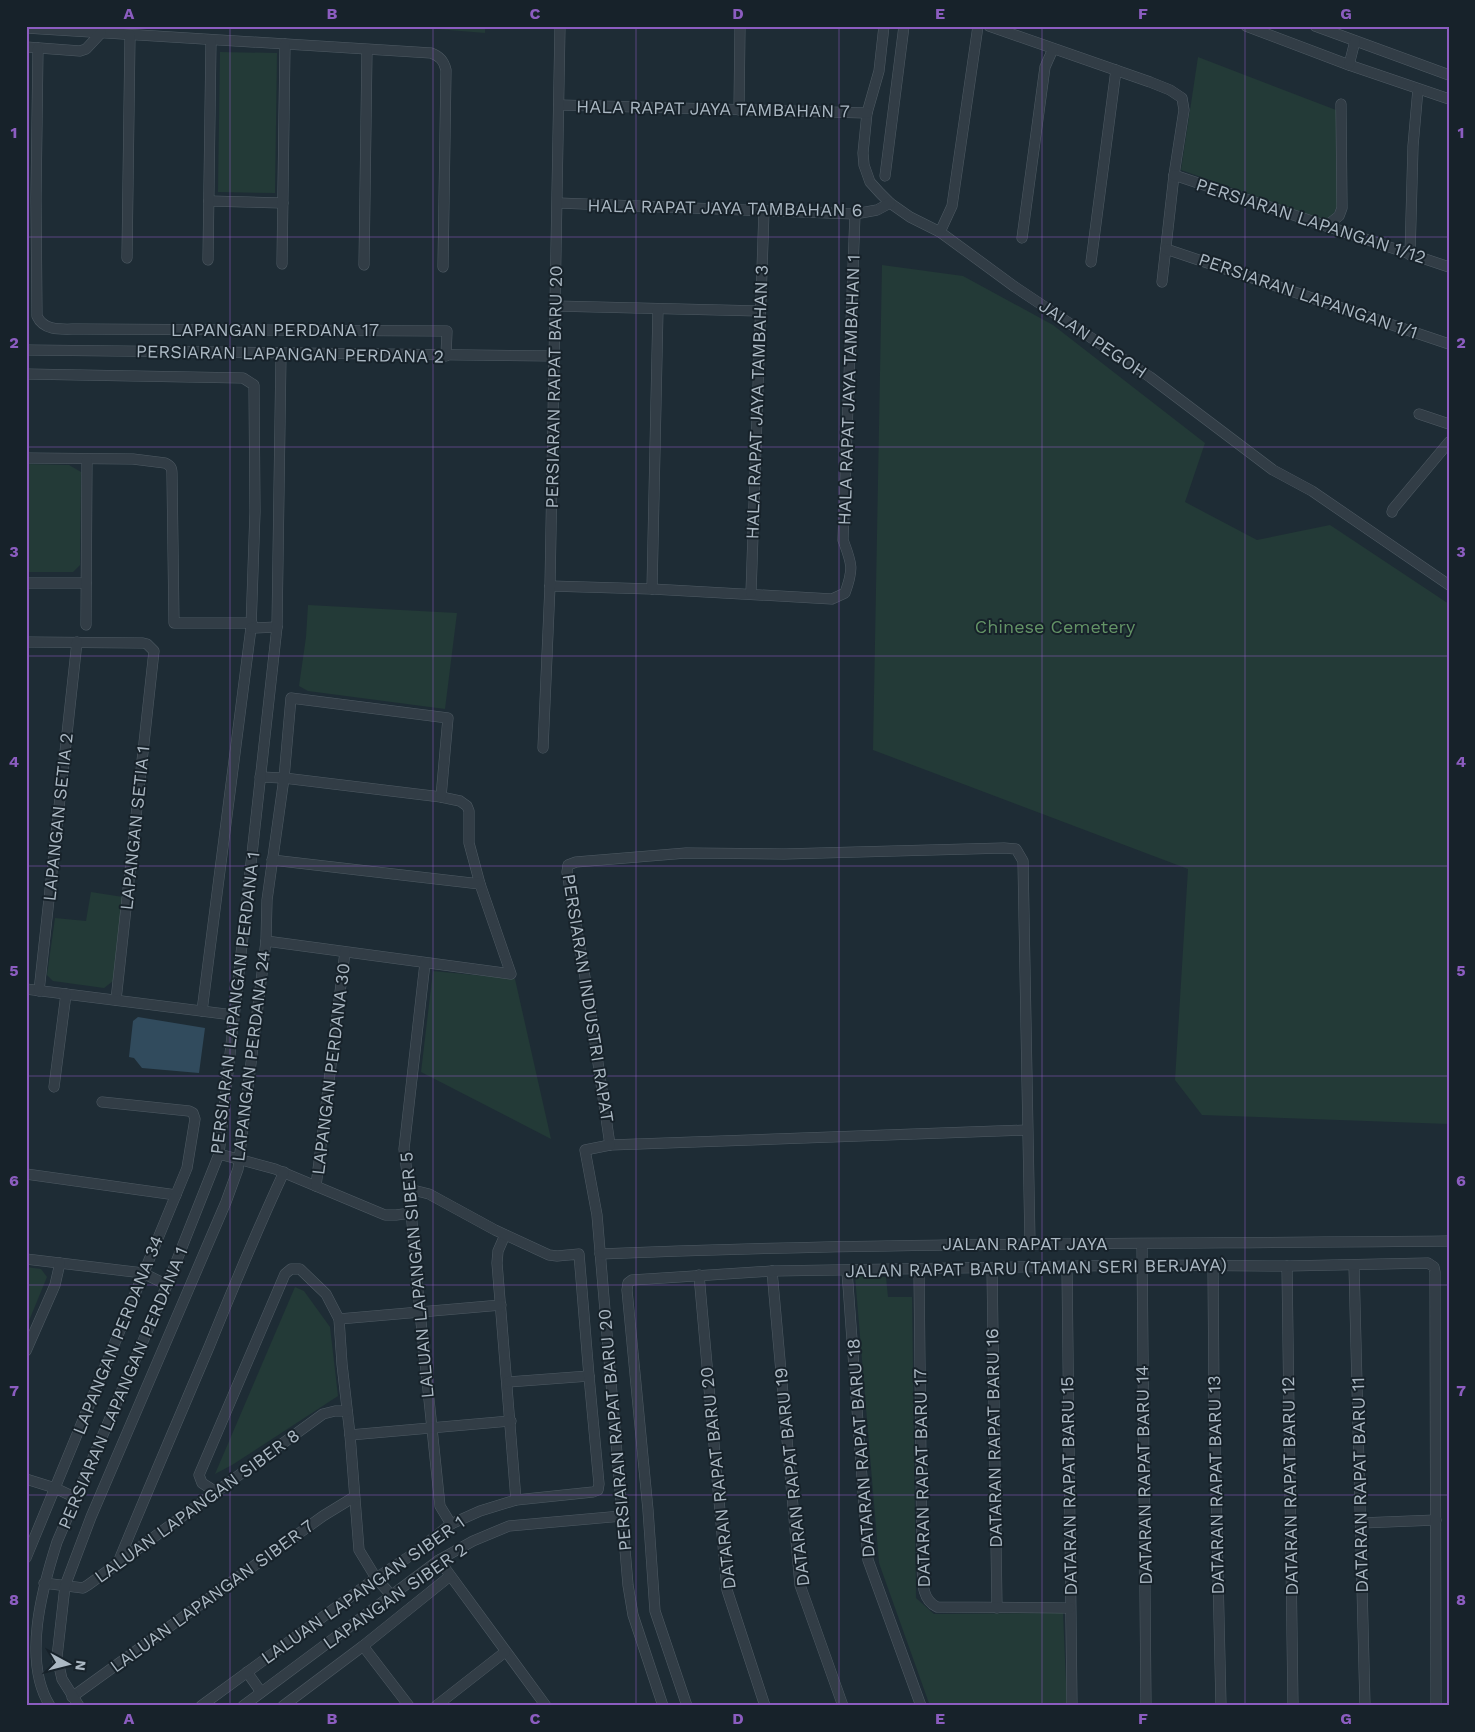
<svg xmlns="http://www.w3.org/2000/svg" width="1475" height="1732" font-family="'Work Sans',sans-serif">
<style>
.green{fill:#233a37}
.water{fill:#314b5d}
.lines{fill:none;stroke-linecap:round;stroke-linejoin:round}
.minor-casing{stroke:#4f5b64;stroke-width:11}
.minor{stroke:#323d46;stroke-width:10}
.grid{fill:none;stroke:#8c5dc0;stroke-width:1;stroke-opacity:0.55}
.labels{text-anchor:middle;stroke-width:4;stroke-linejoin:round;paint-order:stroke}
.street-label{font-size:18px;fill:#abb8c3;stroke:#17222a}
.park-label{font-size:18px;fill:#639366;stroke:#17222a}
.neatline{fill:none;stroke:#8c5dc0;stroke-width:2}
.grid-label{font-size:16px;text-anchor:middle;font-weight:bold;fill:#8c5dc0}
</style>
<rect width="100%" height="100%" fill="#1e2c35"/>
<g class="green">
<polygon points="400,26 485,26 485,33"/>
<polygon points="220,52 277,53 275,193 218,192"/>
<polygon points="1198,57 1336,110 1338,204 1332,217 1323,220 1181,170"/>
<polygon points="882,265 963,276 1053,325 1205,443 1185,502 1257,540 1330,525 1449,604 1449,1124 1202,1115 1175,1080 1188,869 873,750"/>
<polygon points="26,464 69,465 81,472 80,565 73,572 26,572"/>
<polygon points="308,605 457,613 445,709 308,691 299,686 306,637"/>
<polygon points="91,892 123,897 113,981 104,988 53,981 47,975 55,918 86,921"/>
<polygon points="433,971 515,979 551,1139 421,1072"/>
<polygon points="26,1267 41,1269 47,1277 26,1328"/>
<polygon points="855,1276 886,1277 888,1297 912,1297 916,1598 934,1614 1063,1613 1067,1706 930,1706 879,1563"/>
<polygon points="295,1287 304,1291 330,1327 338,1396 232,1465 215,1474"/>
</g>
<polygon class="water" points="138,1017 205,1028 199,1073 142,1068 134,1058 129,1057 133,1021"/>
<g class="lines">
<g class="minor-casing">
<g id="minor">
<polyline points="884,26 879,71 867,113 863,153 864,165 870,182 880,193 890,203 910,217 940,232 1015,287 1150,377 1273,470 1312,491 1449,585"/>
<polyline points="989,26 1150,82 1170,90 1182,98 1184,110 1174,175 1162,282"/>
<polyline points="1246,26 1349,65 1449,99"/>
<polyline points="1315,26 1449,75"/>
<path d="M26,28L431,53C440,56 444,61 446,70L443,267"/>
<polyline points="26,47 80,51 86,49 101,33"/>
<path d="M38,48L36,198L37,316C44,332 64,329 78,329L447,331L446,356"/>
<polyline points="1349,65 1355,41"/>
<polyline points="559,105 867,113"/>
<polyline points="739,110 740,26"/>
<polyline points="1174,175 1449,267"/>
<polyline points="885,176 904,26"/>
<polyline points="209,201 283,203"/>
<polyline points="558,203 855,214 877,210 890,203"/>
<polyline points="1326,226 1339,216 1342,208 1341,104"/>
<polyline points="940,232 952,206 978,26"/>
<polyline points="1022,238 1045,67 1053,49"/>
<polyline points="1166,249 1449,344"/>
<polyline points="1410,255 1413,146 1418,89"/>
<polyline points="127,258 130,35"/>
<polyline points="208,260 211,40"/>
<polyline points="1091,262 1116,70"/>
<polyline points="282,264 285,44"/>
<polyline points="364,265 367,50"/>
<polyline points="555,306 760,311"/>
<polyline points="26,350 554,356"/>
<polyline points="26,374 243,378 254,385 255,512 251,628 202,1011"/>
<polyline points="1419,414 1449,424"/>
<path d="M26,458L133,459L165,463C171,466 172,468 172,474L174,623H252"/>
<polyline points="1392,512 1393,509 1449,442"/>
<polyline points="26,583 86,583"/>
<path d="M550,586L652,589L832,599L845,593C854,568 852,564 843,540L855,214"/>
<polyline points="652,589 658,309"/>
<polyline points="751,593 764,211"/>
<polyline points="86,625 87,459"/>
<polyline points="251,628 277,627"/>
<polyline points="26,642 143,643 147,644 154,651 116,1000"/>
<polyline points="543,748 550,586 560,26"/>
<polyline points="260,777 284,778 441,797 460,801 467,806 469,811 469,843 480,884 511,974 266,941"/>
<polyline points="272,860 480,884"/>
<polyline points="425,963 404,1149 409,1189 420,1312 440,1506 451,1524"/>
<polyline points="26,989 233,1015"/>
<polyline points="39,991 77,642"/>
<polyline points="54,1087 66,994"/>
<polyline points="1027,1130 610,1145 589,1001 567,872 568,865 576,862 686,853 784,854 1004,848 1016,849 1023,861 1030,1243"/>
<polyline points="610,1145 585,1150 597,1215 628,1585 633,1615 663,1706"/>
<polyline points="219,1154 275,1169 385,1215 396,1215 411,1213"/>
<polyline points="26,1174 176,1195"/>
<polyline points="316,1186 345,952"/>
<polyline points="505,1235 498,1251 497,1263 516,1500"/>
<polyline points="1142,1244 1146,1706"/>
<path d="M600,1254C883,1242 1166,1244 1449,1241"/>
<polyline points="26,1259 143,1273 167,1285"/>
<polyline points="1213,1265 1214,1398 1221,1706"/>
<polyline points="1354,1265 1365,1706"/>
<polyline points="1287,1266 1293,1706"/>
<polyline points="1067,1267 1072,1706"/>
<polyline points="992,1268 997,1608"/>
<path d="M919,1270L922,1561C923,1578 920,1599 937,1607L1070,1608"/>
<polyline points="772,1271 800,1585 843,1706"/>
<polyline points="847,1271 868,1560 921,1706"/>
<polyline points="699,1275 727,1590 765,1706"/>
<polyline points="339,1319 501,1305"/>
<polyline points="26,1351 55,1285 60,1263"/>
<polyline points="508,1382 589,1376"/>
<polyline points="350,1435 511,1421"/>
<polyline points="26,1479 55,1488 76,1498"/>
<polyline points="216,1492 202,1483 199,1475 285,1274 291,1269 300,1269 326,1294 339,1319 342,1364 350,1435 359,1550 376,1578 392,1596"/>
<polyline points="1361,1523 1436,1520"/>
<polyline points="26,1558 187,1168 195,1119 193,1113 189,1111 102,1102"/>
<polyline points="439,1560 546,1706"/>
<path d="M117,1565C147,1492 178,1420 209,1347C233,1288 257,1230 284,1172"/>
<polyline points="44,1583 83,1588 88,1585 323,1414 335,1411 347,1411"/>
<polyline points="363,1646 409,1706"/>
<polyline points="247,1672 261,1692"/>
<polyline points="72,1697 323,1516 354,1497"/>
<path d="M50,1706C22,1661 42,1589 57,1542L167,1285L219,1154L277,627L281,354"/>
<polyline points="79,1706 62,1679 57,1657 65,1586 91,1517 226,1202 238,1169 266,941 267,900 284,778 291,698 448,718 441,797"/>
<polyline points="201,1706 376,1578 413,1554 451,1524 480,1511 516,1500 593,1492 598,1490 599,1484 589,1376 579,1254 557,1256 549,1255 495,1230 429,1194 409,1189"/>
<polyline points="243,1706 439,1560 473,1541 509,1526 622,1516"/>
<polyline points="283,1706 363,1646 450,1576"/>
<polyline points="436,1706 505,1652"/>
<polyline points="687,1706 655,1611 648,1510 627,1290 628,1283 632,1280 772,1271 1141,1265 1287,1266 1428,1263 1434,1267 1435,1272 1436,1706"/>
</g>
</g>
<use href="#minor" class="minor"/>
</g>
<path class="grid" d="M230,26V1706M433,26V1706M636,26V1706M839,26V1706M1042,26V1706M1245,26V1706M26,237H1449M26,447H1449M26,656H1449M26,866H1449M26,1076H1449M26,1285H1449M26,1495H1449"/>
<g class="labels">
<g class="street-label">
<text transform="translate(713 109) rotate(1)" y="6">HALA RAPAT JAYA TAMBAHAN 7</text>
<text transform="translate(725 208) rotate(1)" y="6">HALA RAPAT JAYA TAMBAHAN 6</text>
<text transform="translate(1311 221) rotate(18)" y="6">PERSIARAN LAPANGAN 1/12</text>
<text transform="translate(1308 296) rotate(19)" y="6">PERSIARAN LAPANGAN 1/1</text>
<text x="275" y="336">LAPANGAN PERDANA 17</text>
<text transform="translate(1093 339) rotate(34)" y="6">JALAN PEGOH</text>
<text transform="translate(290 354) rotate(1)" y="6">PERSIARAN LAPANGAN PERDANA 2</text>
<text transform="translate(554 387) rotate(-89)" y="6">PERSIARAN RAPAT BARU 20</text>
<text transform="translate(849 390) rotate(-88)" y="6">HALA RAPAT JAYA TAMBAHAN 1</text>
<text transform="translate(757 402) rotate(-88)" y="6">HALA RAPAT JAYA TAMBAHAN 3</text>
<text transform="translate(58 817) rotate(-84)" y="6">LAPANGAN SETIA 2</text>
<text transform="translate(135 828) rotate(-84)" y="6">LAPANGAN SETIA 1</text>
<text transform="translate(588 998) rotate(81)" y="6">PERSIARAN INDUSTRI RAPAT</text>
<text transform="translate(235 1003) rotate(-83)" y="6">PERSIARAN LAPANGAN PERDANA 1</text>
<text transform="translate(251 1056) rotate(-83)" y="6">LAPANGAN PERDANA 24</text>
<text transform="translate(331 1069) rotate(-83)" y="6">LAPANGAN PERDANA 30</text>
<text x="1025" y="1250">JALAN RAPAT JAYA</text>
<text transform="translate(1036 1268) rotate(-1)" y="6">JALAN RAPAT BARU (TAMAN SERI BERJAYA)</text>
<text transform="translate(417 1275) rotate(-95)" y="6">LALUAN LAPANGAN SIBER 5</text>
<text transform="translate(118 1335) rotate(-68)" y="6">LAPANGAN PERDANA 34</text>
<text transform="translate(123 1388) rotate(-67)" y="6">PERSIARAN LAPANGAN PERDANA 1</text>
<text transform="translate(615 1430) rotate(-95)" y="6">PERSIARAN RAPAT BARU 20</text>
<text transform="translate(994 1438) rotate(-91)" y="6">DATARAN RAPAT BARU 16</text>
<text transform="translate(861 1448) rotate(-94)" y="6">DATARAN RAPAT BARU 18</text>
<text transform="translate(1144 1475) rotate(-91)" y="6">DATARAN RAPAT BARU 14</text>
<text transform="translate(792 1477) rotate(-96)" y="6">DATARAN RAPAT BARU 19</text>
<text transform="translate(718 1478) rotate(-96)" y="6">DATARAN RAPAT BARU 20</text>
<text transform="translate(922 1478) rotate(-91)" y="6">DATARAN RAPAT BARU 17</text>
<text transform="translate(1216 1485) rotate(-91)" y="6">DATARAN RAPAT BARU 13</text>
<text transform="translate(1360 1485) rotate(-91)" y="6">DATARAN RAPAT BARU 11</text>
<text transform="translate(1069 1486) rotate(-91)" y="6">DATARAN RAPAT BARU 15</text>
<text transform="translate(1290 1486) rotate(-91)" y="6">DATARAN RAPAT BARU 12</text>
<text transform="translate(197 1506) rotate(-36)" y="6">LALUAN LAPANGAN SIBER 8</text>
<text transform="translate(363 1590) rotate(-35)" y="6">LALUAN LAPANGAN SIBER 1</text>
<text transform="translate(212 1596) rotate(-36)" y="6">LALUAN LAPANGAN SIBER 7</text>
<text transform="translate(395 1596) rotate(-35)" y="6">LAPANGAN SIBER 2</text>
</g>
<g class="park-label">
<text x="1055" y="633">Chinese Cemetery</text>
</g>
</g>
<rect width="1475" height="1732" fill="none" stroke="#17222a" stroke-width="55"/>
<g transform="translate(68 1664) rotate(97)" stroke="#17222a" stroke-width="4" paint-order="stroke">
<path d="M0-4L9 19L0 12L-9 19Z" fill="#abb8c3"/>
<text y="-8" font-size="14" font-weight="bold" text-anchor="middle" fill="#abb8c3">N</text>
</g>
<rect x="28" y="28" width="1420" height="1676" class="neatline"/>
<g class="grid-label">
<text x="129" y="19">A</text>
<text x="332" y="19">B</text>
<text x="535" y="19">C</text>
<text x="738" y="19">D</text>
<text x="940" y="19">E</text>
<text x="1143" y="19">F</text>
<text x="1346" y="19">G</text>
<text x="14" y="138">1</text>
<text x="1461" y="138">1</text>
<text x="14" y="348">2</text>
<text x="1461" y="348">2</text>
<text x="14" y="557">3</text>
<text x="1461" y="557">3</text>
<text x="14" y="767">4</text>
<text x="1461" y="767">4</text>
<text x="14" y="976">5</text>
<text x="1461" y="976">5</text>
<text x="14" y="1186">6</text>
<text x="1461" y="1186">6</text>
<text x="14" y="1396">7</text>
<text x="1461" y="1396">7</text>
<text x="14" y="1605">8</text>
<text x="1461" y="1605">8</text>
<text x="129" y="1724">A</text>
<text x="332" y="1724">B</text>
<text x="535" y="1724">C</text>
<text x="738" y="1724">D</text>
<text x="940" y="1724">E</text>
<text x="1143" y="1724">F</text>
<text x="1346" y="1724">G</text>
</g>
</svg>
